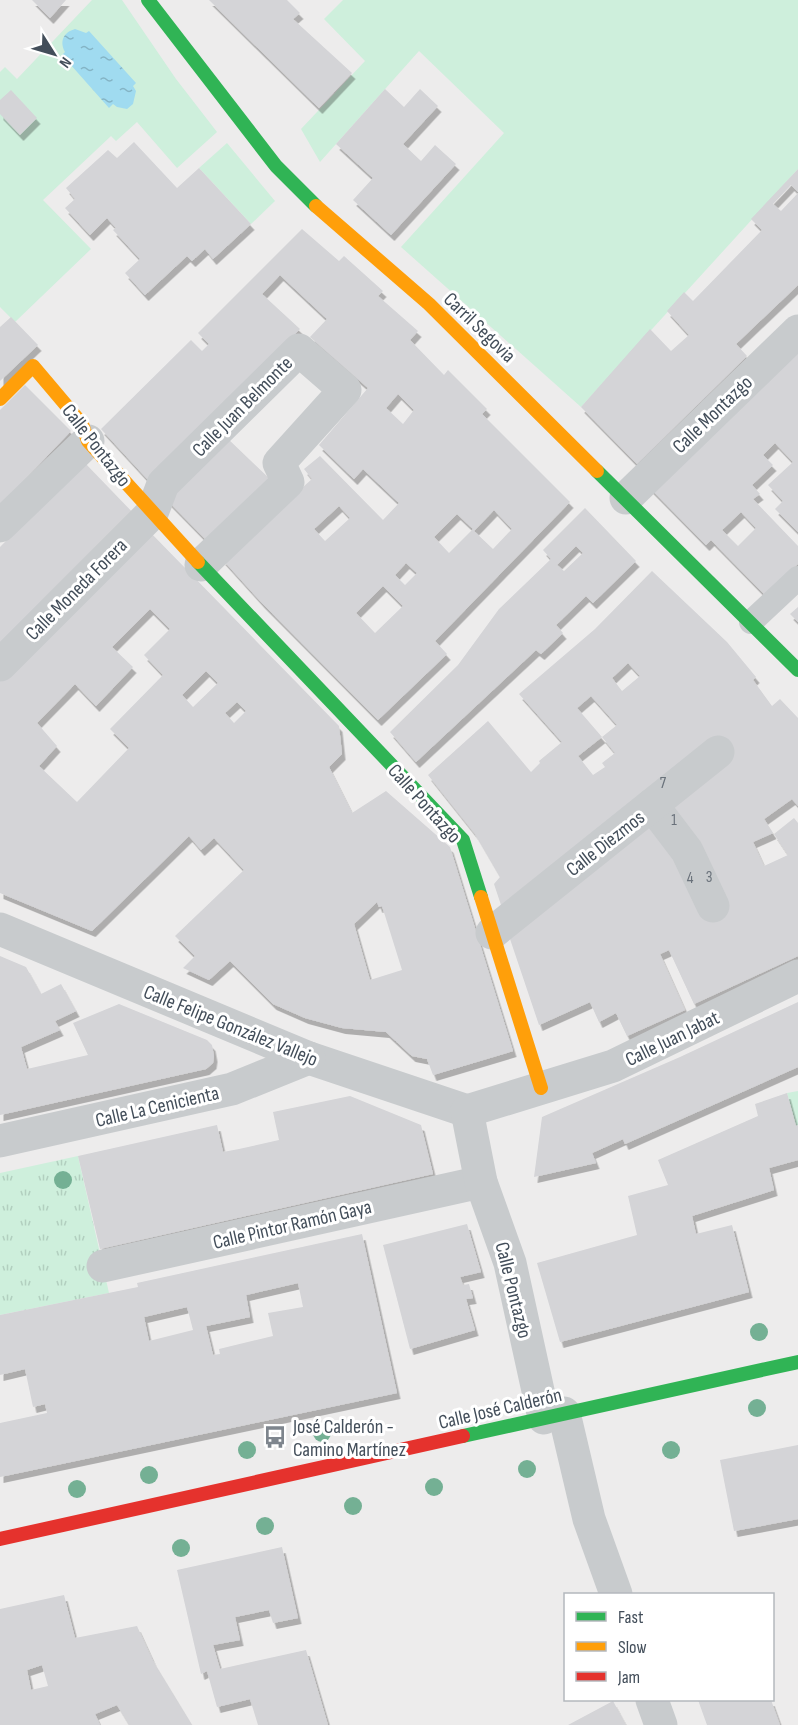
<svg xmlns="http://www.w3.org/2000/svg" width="798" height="1725" font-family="'Sofia Sans Condensed',sans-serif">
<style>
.green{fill:#ceefdc}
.park{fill:url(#park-tufts)}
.water{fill:url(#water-ripples)}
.building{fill:#d4d4d7;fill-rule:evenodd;filter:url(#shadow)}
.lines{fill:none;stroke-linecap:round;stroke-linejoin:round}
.lane{stroke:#c8cbcd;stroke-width:24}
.street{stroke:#c8cbcd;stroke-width:33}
.fast{stroke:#30b455;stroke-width:14}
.slow{stroke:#ff9f0a;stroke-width:14}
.jam{stroke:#e5322d;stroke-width:14}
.tree{fill:#74b094}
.labels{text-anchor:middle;stroke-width:6;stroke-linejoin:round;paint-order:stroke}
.number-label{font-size:16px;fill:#69717a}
.street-label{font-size:20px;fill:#434e5a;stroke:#fff}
.poi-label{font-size:20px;fill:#434e5a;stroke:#fff;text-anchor:start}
</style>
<defs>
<pattern id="park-tufts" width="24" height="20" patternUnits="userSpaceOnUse" patternTransform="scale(1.5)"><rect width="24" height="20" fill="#ceefdc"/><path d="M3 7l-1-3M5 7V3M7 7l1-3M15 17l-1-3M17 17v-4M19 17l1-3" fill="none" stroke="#b2cfbf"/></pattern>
<pattern id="water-ripples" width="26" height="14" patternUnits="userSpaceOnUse" patternTransform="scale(1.5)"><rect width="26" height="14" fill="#a0dbf0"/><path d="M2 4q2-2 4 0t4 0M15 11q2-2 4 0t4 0" fill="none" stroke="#84b4c5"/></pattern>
<filter id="shadow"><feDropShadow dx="3.5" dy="6" stdDeviation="0" flood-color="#0004"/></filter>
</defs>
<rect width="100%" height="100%" fill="#edecec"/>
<g class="green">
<polygon points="92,0 122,0 176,79 217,132 177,168 137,122 116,141 111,136 43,200 91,249 15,322 0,307 0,72 5,67 17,79"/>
<polygon points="343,0 798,0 798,169 581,407 401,247 504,133 419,51 320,162 301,129 365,61 324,19"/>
<polygon points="227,143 275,201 251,224 199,168"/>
<polygon points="798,1091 798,1125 796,1126 787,1093"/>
</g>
<polygon class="park" points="78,1156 109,1293 0,1315 0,1173"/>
<path class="water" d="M75,29L86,33L89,31L136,83L133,86L136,91L133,104L127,109L117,107L113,104L109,108L62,55L65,52C59,41 64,32 75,29Z"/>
<g class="building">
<polygon points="32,0 66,0 50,18"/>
<polygon points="209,0 287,0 300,13 293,19 352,73 319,108"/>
<polygon points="385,89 404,107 420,89 438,106 403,144 421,161 435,145 456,164 391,235 353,200 373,178 336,144"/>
<polygon points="11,90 37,118 20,135 0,114 0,100"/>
<polygon points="134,142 177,188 199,168 251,224 213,259 205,249 192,261 187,256 145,295 125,273 140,259 113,230 116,228 107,218 90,235 65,208 75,199 66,188 108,150 117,158"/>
<polygon points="798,169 798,192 791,185 773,204 781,211 798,193 798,285 736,344 747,356 637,464 581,407 650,329 671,351 689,335 667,311 684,292 693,301 762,230 751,219"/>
<path d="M302,229L339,261L344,256L383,291L378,296L418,331L410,340L444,375L448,370L487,409L482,414L570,502L435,641L447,654L378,720L261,602L222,559L312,479L304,469L320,456L383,520L399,503L363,469L354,479L319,445L368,388L310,337L327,319L280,275L262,294L300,329L149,481L101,429L191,340L202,351L209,344L198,333ZM398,394L414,410L403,424L386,408ZM339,506L350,518L325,541L314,529ZM494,510L512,529L493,549L474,531ZM457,514L473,529L449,553L434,537ZM406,563L417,573L405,585L395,575ZM383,586L403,606L375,633L356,613Z"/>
<polygon points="11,317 38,345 0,381 0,327"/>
<path d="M798,347V532L775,509L783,501L768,485L793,462L775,443L763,455L773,465L752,485L760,494L753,499L798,546V564L765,595L711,540L706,545L647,485ZM741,512L756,528L738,546L722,530Z"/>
<polygon points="25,385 71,431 7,498 0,511 0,410"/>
<polygon points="225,436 272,481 213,547 166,499"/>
<polygon points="84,462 138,518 0,654 0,547"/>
<path d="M585,508L636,561L593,603L586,596L556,625L563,633L541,654L536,650L416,762L390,732L458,665L499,609L551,559L543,550ZM576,546L583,553L564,571L557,565Z"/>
<path d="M149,531L339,726L342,754L329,767L352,813L386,791L450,847L513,1051L433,1075L427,1059L412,1056L386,1032L342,1028L305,1018L273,1004L230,961L209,980L183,968L195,956L175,936L244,870L214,838L201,850L189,836L92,931L0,893V681ZM150,609L170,629L144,655L163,675L110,729L129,748L77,802L39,766L57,746L37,723L75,684L96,706L133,667L112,647ZM206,671L218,683L193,707L182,695ZM237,702L246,711L234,723L225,713ZM377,902L379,907L382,906L402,970L370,980L354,924Z"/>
<path d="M652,571L727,642L756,677L753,680L772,706L780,699L798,718V806L792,799L764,819L773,833L753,842L764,866L788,855L774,834L794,818L798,823V956L694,1004L669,950L660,954L685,1010L627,1036L616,1013L599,1022L590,1002L539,1025L510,939L664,804L502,908L494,884L500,877L475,834L428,775L488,721L531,772L540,763L539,761L562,742L519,694L595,629ZM628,663L640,676L622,691L612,678ZM591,696L617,725L602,737L577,708ZM602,737L615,753L602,763L605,767L593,775L578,756Z"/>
<polygon points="798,607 798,622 790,614"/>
<polygon points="0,956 26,967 41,994 61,984 76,1011 55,1021 60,1030 21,1047 27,1069 88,1055 73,1023 119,1004 207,1040 212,1045 214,1056 213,1063 206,1069 0,1115"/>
<polygon points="798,1002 798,1067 625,1144 623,1139 592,1153 596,1163 534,1177 542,1117 680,1057"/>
<polygon points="787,1093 796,1126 798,1125 798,1160 769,1168 774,1190 692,1216 696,1234 732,1225 749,1292 560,1342 537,1263 637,1235 628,1196 668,1185 658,1160 758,1116 755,1104"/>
<polygon points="350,1096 421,1125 433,1174 100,1249 78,1156 217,1125 223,1152 239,1149 279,1140 273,1112"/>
<polygon points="467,1224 481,1272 460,1277 463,1285 469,1284 473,1298 466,1299 475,1330 410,1349 383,1245"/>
<path d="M362,1234L397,1393L0,1477V1423L47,1413L45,1404L33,1407L25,1369L0,1375V1315L138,1287L137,1283ZM298,1283L303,1307L268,1313L273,1336L219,1349L220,1354L213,1355L206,1326L250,1317L246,1295ZM187,1307L193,1330L149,1341L144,1317Z"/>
<polygon points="798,1445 798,1519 734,1531 720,1460"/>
<polygon points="282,1547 298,1618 273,1623 269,1610 235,1617 240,1640 213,1645 220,1669 306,1650 328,1725 258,1725 250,1699 217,1707 207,1671 201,1674 177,1570"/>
<path d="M64,1595L75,1638L137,1626L153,1661L192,1725H129L117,1705L95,1714L100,1725H0V1609ZM42,1665L48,1686L31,1690L27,1670Z"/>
<polygon points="698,1700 771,1700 780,1725 707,1725"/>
<polygon points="613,1701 626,1725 568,1725"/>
</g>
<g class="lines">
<polyline class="lane" points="751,622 798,578"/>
<g class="street">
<polyline points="626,498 798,331"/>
<polyline points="0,526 88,441"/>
<polyline points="0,665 152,513 163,484 299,350 345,390 279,463 288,482 201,565"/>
<polyline points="652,805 687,851 713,906"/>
<polyline points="0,929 309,1058 467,1111"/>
<polyline points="492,933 718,752"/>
<polyline points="0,1141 232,1089 309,1058"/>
<polyline points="103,1266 481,1182"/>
<polyline points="564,1413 589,1519 616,1594"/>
<polyline points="544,1418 510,1263 481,1182 467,1111 613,1066 798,976"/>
<polyline points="652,1700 661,1725"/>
</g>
<g class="fast">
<polyline points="148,0 276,166 316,206"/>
<polyline points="597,471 798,670"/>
<polyline points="198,562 463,840 481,897"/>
<polyline points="463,1436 798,1362"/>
</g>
<g class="slow">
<polyline points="316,206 429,304 597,471"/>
<polyline points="0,399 33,366 82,424 88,441 198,562"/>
<polyline points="481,897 541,1088"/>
</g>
<polyline class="jam" points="0,1539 463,1436"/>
</g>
<g class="tree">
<circle cx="63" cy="1180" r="9"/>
<circle cx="759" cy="1332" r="9"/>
<circle cx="757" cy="1408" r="9"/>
<circle cx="322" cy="1433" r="9"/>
<circle cx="247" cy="1450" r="9"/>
<circle cx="671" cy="1450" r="9"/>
<circle cx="527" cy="1469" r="9"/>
<circle cx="149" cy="1475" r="9"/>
<circle cx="434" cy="1487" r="9"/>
<circle cx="77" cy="1489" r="9"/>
<circle cx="353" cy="1506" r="9"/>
<circle cx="265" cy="1526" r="9"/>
<circle cx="181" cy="1548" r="9"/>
</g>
<defs>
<g id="bus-bare" transform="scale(1.8)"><path d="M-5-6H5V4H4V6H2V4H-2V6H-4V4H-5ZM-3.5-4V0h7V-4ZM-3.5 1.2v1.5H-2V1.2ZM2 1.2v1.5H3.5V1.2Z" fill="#7e858d" stroke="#fff" stroke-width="2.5" paint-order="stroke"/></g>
</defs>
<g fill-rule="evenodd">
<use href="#bus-bare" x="275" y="1437"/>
</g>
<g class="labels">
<g class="number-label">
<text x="663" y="788">7</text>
<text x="674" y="825">1</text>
<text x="709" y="882">3</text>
<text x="690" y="883">4</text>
</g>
<g class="street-label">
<text transform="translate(480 327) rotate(44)" y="7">Carril Segovia</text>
<text transform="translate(242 406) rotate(-45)" y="7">Calle Juan Belmonte</text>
<text transform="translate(712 414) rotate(-44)" y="7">Calle Montazgo</text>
<text transform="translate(97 445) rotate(52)" y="7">Calle Pontazgo</text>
<text transform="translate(76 589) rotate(-45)" y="7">Calle Moneda Forera</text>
<text transform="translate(425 803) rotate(48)" y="7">Calle Pontazgo</text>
<text transform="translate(605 843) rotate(-38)" y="7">Calle Diezmos</text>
<text transform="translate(231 1025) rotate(22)" y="7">Calle Felipe González Vallejo</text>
<text transform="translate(672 1038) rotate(-26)" y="7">Calle Juan Jabat</text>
<text transform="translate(157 1106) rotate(-13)" y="7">Calle La Cenicienta</text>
<text transform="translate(292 1224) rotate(-13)" y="7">Calle Pintor Ramón Gaya</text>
<text transform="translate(514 1290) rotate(76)" y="7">Calle Pontazgo</text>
<text transform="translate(500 1408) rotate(-13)" y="7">Calle José Calderón</text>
</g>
<g class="poi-label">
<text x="293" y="1433">José Calderón -<tspan x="293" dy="23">Camino Martínez</tspan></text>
</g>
</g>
<rect x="564" y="1593" width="210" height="108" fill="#ffffff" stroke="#b4b8bd" stroke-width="1.5"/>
<rect x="576" y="1612" width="30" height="9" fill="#30b455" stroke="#b4b8bd" stroke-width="1.5"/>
<text x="618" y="1623" font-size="18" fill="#434e5a">Fast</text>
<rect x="576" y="1642" width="30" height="9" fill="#ff9f0a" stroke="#b4b8bd" stroke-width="1.5"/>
<text x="618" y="1653" font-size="18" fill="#434e5a">Slow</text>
<rect x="576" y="1672" width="30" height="9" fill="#e5322d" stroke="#b4b8bd" stroke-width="1.5"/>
<text x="618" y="1683" font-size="18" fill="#434e5a">Jam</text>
<g transform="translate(54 54) rotate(127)" stroke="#ffffff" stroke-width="4.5" paint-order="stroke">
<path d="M0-4.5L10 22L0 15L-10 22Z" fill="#434e5a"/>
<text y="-9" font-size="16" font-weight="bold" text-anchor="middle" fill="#434e5a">N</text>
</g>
</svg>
